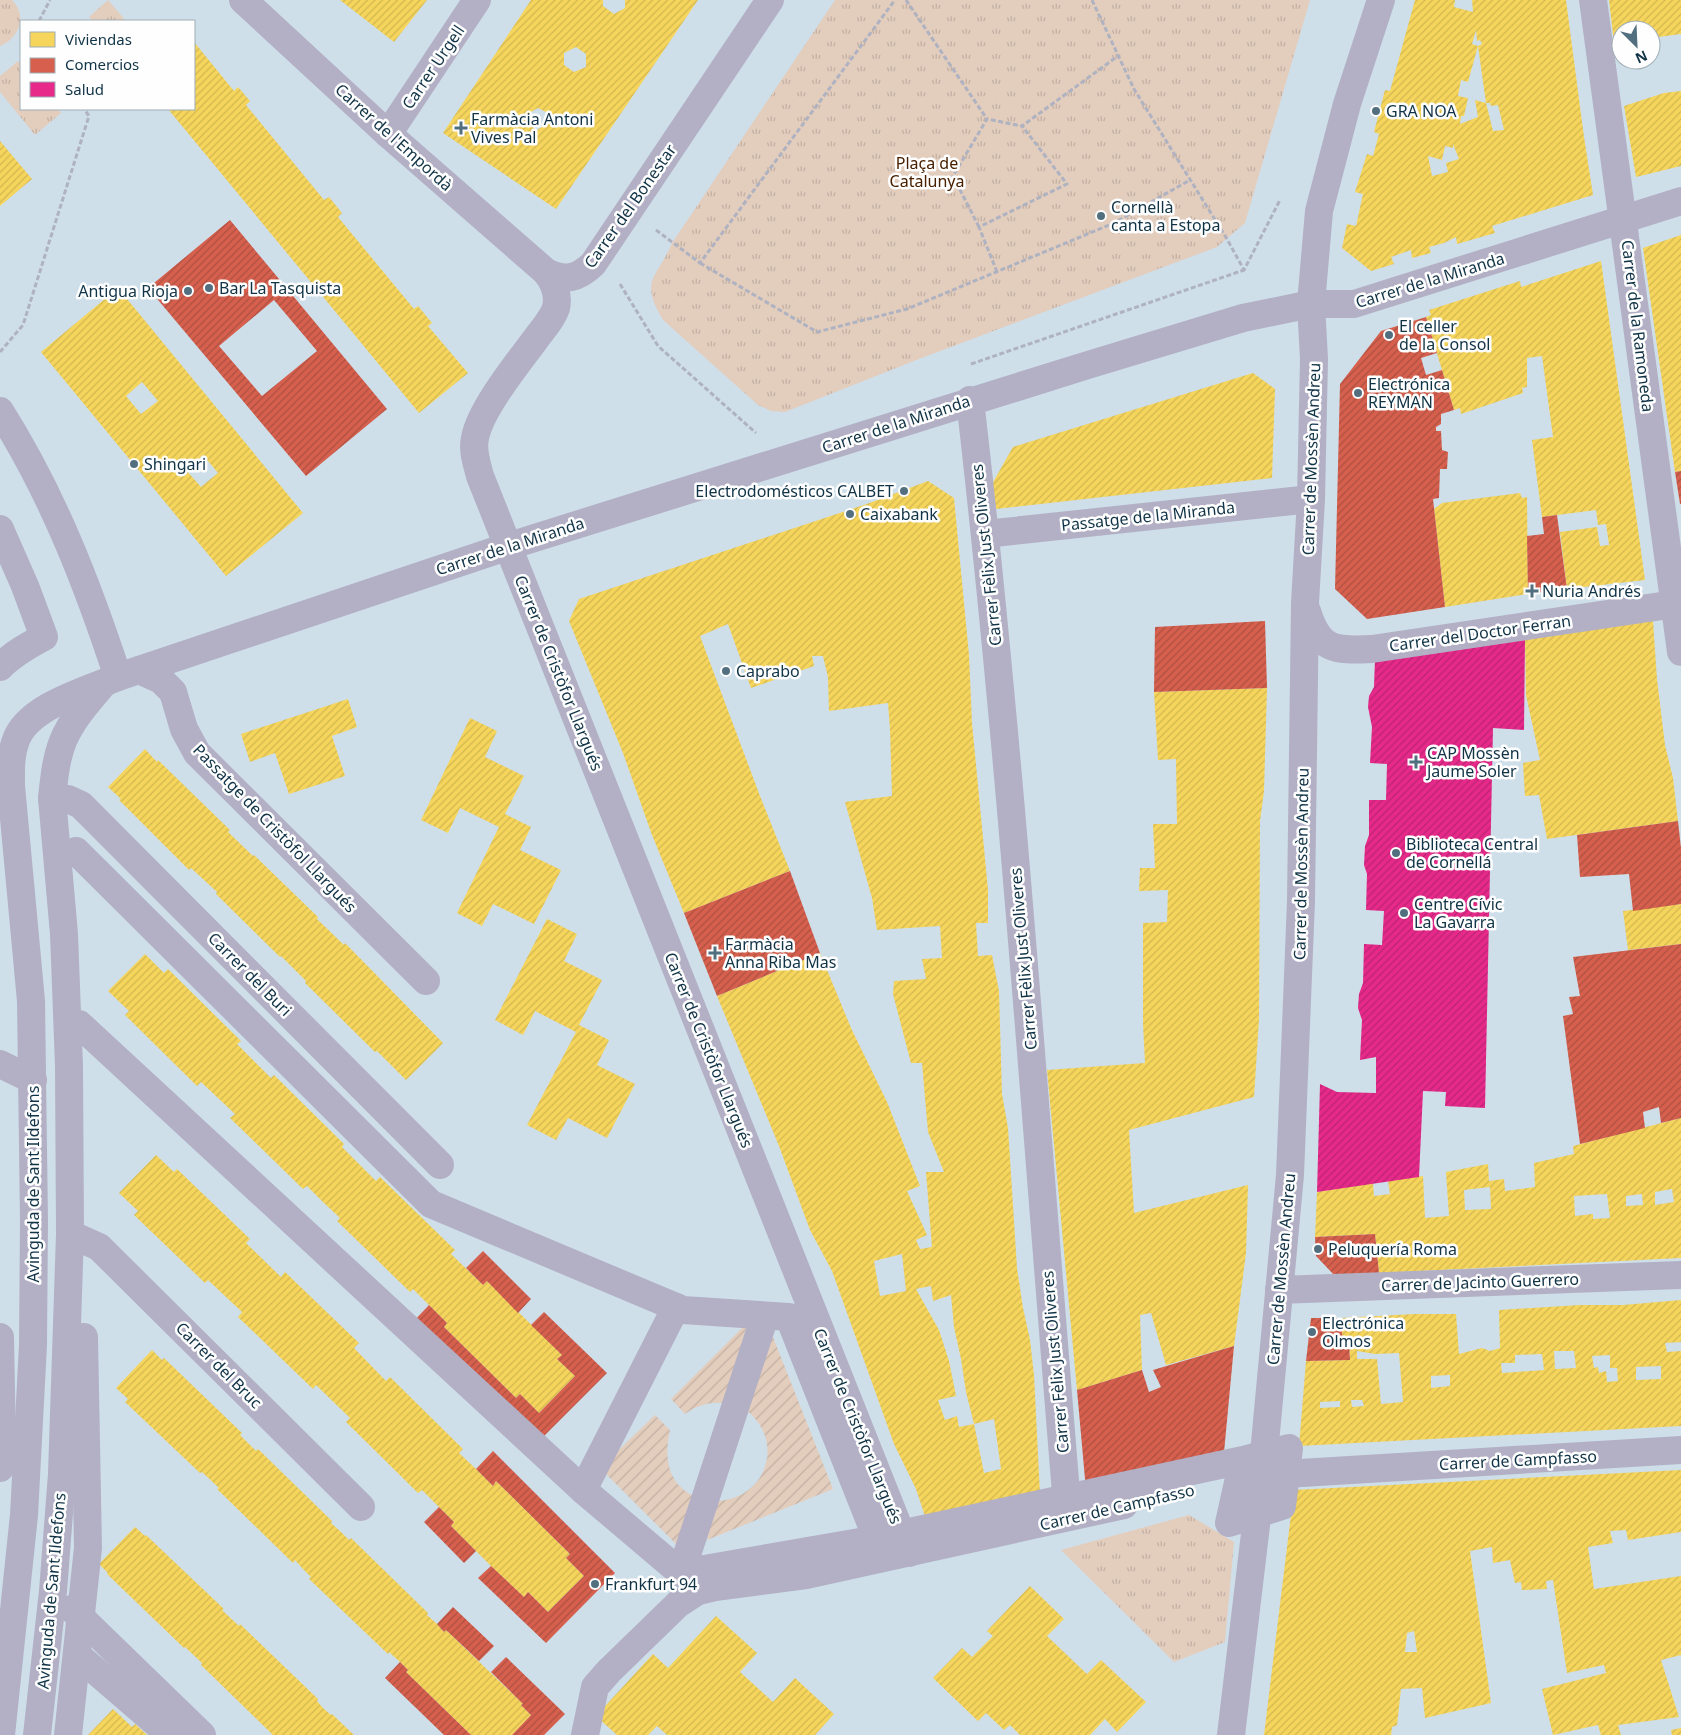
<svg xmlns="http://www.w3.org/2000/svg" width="1681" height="1735" font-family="'Noto Sans',sans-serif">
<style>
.grass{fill:url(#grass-tufts)}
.garden{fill:url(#garden-furrows)}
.homes{fill:url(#homes-hatch);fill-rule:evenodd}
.shops{fill:url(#shops-hatch);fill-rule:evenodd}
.health{fill:url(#health-hatch)}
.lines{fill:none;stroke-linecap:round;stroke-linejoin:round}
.path{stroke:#afb2c1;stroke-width:3;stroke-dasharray:5 2.5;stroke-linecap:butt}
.street{stroke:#b3b0c5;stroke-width:28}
.poi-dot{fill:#526f7f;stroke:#fefefe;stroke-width:2}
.labels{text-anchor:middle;stroke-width:5;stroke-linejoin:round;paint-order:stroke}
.street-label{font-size:16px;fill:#103346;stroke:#fefefe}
.poi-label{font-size:16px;fill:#103346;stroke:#fefefe;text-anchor:start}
.park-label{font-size:16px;fill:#482000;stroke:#fefefe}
</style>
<defs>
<pattern id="grass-tufts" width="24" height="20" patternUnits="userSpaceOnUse" patternTransform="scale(1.25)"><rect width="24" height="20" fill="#e3cdbd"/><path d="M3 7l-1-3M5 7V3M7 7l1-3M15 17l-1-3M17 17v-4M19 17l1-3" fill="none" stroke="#c2b0a4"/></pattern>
<pattern id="garden-furrows" width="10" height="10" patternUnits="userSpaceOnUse" patternTransform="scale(1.25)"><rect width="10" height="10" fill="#e3cdbd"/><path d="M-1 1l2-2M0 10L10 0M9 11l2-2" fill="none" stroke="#c2b0a4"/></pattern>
<pattern id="homes-hatch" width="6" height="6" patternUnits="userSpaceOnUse" patternTransform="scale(1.25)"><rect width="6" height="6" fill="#f6d55c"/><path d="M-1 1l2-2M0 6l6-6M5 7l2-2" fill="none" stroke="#d2b751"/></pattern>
<pattern id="shops-hatch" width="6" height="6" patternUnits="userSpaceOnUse" patternTransform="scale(1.25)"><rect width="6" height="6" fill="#d6604d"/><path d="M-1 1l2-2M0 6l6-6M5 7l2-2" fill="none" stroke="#ac5042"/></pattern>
<pattern id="health-hatch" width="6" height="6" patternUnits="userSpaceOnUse" patternTransform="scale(1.25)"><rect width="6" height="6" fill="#e7298a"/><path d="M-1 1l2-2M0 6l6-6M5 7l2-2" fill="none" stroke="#ba2473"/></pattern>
</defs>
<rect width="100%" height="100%" fill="#cedfea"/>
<g class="grass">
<path d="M0,0H12C28,16 19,38 0,46Z"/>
<polygon points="108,0 126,21 93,21 89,17"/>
<path d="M835,0H1310L1245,223L1217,247L919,359L785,412L771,411L758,405L663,320C639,279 656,280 672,243Z"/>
<polygon points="18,61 21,64 21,109 58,109 61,113 35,135 0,92 0,76"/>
<polygon points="1189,1515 1234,1542 1225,1642 1174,1662 1061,1550"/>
</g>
<g class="garden">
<path d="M748,1322L724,1403C708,1402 698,1405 685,1414L671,1399Z"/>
<path d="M769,1327L833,1489L707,1540L716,1501C767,1499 786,1441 746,1410Z"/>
<path d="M655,1415L670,1430C664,1458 667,1483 695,1497L680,1548L600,1468Z"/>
</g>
<g class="homes">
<polygon points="340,0 427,0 394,42"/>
<path d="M531,0H603V6L614,14L625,8V0H698L556,209L443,133ZM576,47L586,54V67L574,72L564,65V53ZM538,108L548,113L547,124L537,130L528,124L529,113Z"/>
<path d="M1415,0H1455L1454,7L1473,12L1472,0H1566L1584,137L1593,195L1492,226L1495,233L1457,244L1456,237L1444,243L1429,247L1431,253L1412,258L1411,250L1391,257L1394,264L1371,271L1342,248L1347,224L1356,226L1363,194L1355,192L1367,154L1373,156L1379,134L1374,132L1385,90L1390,91ZM1476,30L1477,41L1480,40L1482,44L1478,46L1472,44ZM1478,46L1486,103H1490L1491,106L1498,105L1504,130L1493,131L1486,103L1475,100L1478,117L1460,124L1461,116H1464L1468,98L1458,96L1461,80L1468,82ZM1453,144L1459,159L1446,163L1448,172L1432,176L1428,156L1442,160L1445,146L1453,148Z"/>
<polygon points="1609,0 1681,0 1681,34 1651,38 1651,30 1621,30 1621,42 1614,43"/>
<polygon points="194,42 234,91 238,87 250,101 246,105 324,200 329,197 342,213 338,217 414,309 418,306 432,323 428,326 468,373 419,413 168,109 194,109"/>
<polygon points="1681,91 1681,166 1636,177 1624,106 1664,93"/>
<polygon points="0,141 32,179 0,206"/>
<polygon points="1681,235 1681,471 1675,472 1643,248"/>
<polygon points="1601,261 1645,580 1567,589 1560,532 1597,527 1600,546 1609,545 1606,524 1598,525 1596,510 1542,517 1532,440 1553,437 1542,356 1527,358 1527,387 1522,388 1523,393 1461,414 1460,408 1454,410 1426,317 1431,315 1429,310 1520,281 1521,287"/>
<path d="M118,288L303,513L226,576L41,352ZM142,382L158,401L141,414L126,396ZM203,455L218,473L201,487L186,470Z"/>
<polygon points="1253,373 1275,389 1272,478 996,509 992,484 1013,447"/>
<path d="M928,481L954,498L969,655L972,723L988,890V923H976L978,956L992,955L999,991L1002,1094L1008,1128L1017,1268L1023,1308L1030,1340L1034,1375L1040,1494L927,1522L916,1489L894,1444L832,1271L810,1230L779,1146L717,996L820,953L851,1028L887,1102L920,1186L907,1191L927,1235L916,1240L920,1249L932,1247L926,1172H944L928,1132L922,1063H911L893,994L894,981L926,979L922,959L942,958L940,926L877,930L872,898L845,802L892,796L890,729L888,703L829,711L828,677L823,656H812L814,666L751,688L728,624L700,636L760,796L790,871L684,913L652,835L623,753L569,621L579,599L864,505ZM902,1254L906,1291L880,1296L874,1261ZM931,1286L933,1301L951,1295L954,1327L961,1359L966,1392L974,1424L994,1419L1001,1469L984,1473L974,1424L959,1427L957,1416L945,1420L938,1400L956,1396L949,1361L939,1330L916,1289Z"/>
<polygon points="1520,493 1522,498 1527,497 1528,594 1445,607 1434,509 1442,503"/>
<polygon points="1653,621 1657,679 1665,745 1673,778 1678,821 1547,839 1539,795 1525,796 1523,763 1540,760 1526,695 1525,638"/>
<polygon points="1267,688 1264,791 1260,821 1259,1019 1254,1097 1129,1130 1134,1213 1248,1185 1246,1253 1234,1346 1166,1365 1151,1313 1140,1315 1142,1370 1077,1390 1047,1070 1145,1063 1143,1024 1143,923 1167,922 1168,890 1139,891 1140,868 1155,868 1153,824 1177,824 1176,759 1158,760 1154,692"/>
<polygon points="348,699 357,727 332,736 345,776 289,794 275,753 250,762 241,734"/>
<polygon points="470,718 497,731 485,757 524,776 505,814 531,827 520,850 561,870 534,924 493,904 482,926 457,913 499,827 460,808 448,833 421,820"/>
<polygon points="145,749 157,762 158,760 230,830 228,832 253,856 254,855 318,917 317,919 344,945 345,943 443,1043 406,1080 377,1051 375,1052 305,983 306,981 281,956 280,957 216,894 217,892 191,868 189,870 119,800 121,799 108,787"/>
<polygon points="1681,904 1681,944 1628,950 1623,911"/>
<polygon points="547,919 577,934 564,961 602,980 579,1025 609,1040 597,1065 635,1084 607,1138 568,1118 556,1140 527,1125 576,1032 535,1011 523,1035 495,1020"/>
<polygon points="145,954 164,973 168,969 241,1041 237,1044 271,1078 274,1075 344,1144 342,1147 376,1181 380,1177 455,1250 451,1254 483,1285 487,1281 562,1355 557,1359 575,1376 539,1413 520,1394 516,1398 444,1327 447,1323 413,1289 410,1292 337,1221 340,1218 323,1202 307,1186 303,1189 230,1118 235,1114 201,1082 197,1086 125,1015 129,1011 108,991"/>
<path d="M1681,1118V1258L1379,1273L1375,1234L1315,1237L1317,1192L1373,1183L1374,1196L1390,1194L1388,1181L1423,1176L1425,1218L1449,1216L1446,1172L1488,1164L1489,1181L1504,1179L1505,1191L1535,1187L1534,1163L1574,1154L1573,1146ZM1490,1187L1491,1209L1465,1210L1464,1190ZM1672,1189L1674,1202L1655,1205V1192ZM1607,1194L1610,1218L1593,1219V1214L1575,1216L1574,1196ZM1642,1194L1643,1205L1626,1206V1196Z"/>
<polygon points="156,1155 174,1172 177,1169 250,1239 246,1243 281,1277 285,1272 359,1343 354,1348 386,1381 390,1377 463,1449 459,1453 476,1469 493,1486 496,1481 570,1554 566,1558 584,1576 548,1612 528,1592 524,1597 491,1566 451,1526 454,1522 422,1490 418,1493 346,1422 350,1418 316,1385 313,1389 238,1317 242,1312 208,1280 205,1283 134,1215 138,1211 119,1193"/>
<path d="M1681,1300V1342L1665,1343L1667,1352L1681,1351V1426L1299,1446L1306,1361L1350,1360L1349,1345L1343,1346L1341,1318L1415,1314H1456L1459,1354L1482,1348L1490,1351L1500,1348L1499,1310L1580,1305H1623ZM1357,1351L1375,1354L1399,1353L1403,1402L1381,1404L1377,1359H1357ZM1554,1351H1574L1576,1368L1555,1369ZM1542,1354L1544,1370L1502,1373L1501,1363H1515V1355ZM1610,1355V1368H1617L1618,1381L1607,1382L1606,1371L1599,1373L1598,1367L1594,1368L1592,1356ZM1661,1366V1379L1636,1380V1367ZM1450,1375V1386L1431,1388V1376ZM1351,1400H1362L1364,1406L1352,1407ZM1340,1401V1407L1320,1408V1402Z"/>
<polygon points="152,1350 162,1360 164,1358 242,1433 240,1435 256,1451 258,1449 332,1521 331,1523 340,1531 349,1540 351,1538 428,1613 427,1615 437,1624 444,1632 446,1630 523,1704 521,1705 531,1715 512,1735 471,1735 406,1672 408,1670 400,1662 389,1652 388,1654 309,1579 311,1577 303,1569 295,1560 293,1563 217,1489 219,1488 202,1472 200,1473 125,1402 128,1399 116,1388"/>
<path d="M1681,1470V1532L1628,1540L1626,1530L1610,1531L1613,1543L1588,1547L1594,1589L1681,1576V1655L1661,1660L1679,1717L1618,1725L1621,1735H1601L1598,1725L1553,1735L1542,1689L1606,1673L1604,1665L1567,1673L1553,1580L1546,1581L1547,1589L1522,1590L1521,1582L1515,1583L1510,1560L1493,1563L1492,1547L1470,1551L1491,1703L1425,1718L1422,1688L1401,1689L1397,1725L1392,1727L1391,1735H1264L1294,1490ZM1414,1631L1417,1652H1405L1407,1633Z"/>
<polygon points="135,1527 145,1536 146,1535 224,1609 222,1610 239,1626 240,1624 318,1699 317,1701 323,1708 331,1715 332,1714 354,1735 273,1735 201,1665 202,1663 185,1647 184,1648 107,1574 108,1573 99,1564"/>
<polygon points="1030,1586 1064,1619 1047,1636 1087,1674 1101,1660 1146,1702 1117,1732 1105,1719 1090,1735 1020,1735 1010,1725 1004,1730 986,1713 978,1721 933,1678 962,1648 972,1657 993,1636 987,1631"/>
<polygon points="716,1616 757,1653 740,1672 773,1702 795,1678 834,1714 815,1735 667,1735 657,1726 648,1735 617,1735 596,1716 653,1654 668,1668"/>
<polygon points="113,1709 132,1727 135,1724 147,1735 88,1735"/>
<polygon points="1681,1728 1681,1735 1672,1735 1671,1730"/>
</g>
<g class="shops">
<path d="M230,220L387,409L306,476L148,288ZM274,300L317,351L262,396L219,346Z"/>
<polygon points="1426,317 1437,353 1421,358 1426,375 1442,370 1454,410 1441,414 1441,424 1436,427 1436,431 1441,431 1442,450 1448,452 1447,469 1440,469 1439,498 1433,499 1445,607 1367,619 1335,589 1340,384 1381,331"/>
<polygon points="1681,471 1681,504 1680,504 1675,472"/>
<polygon points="1557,515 1567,589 1528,594 1527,536 1544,534 1542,517"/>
<polygon points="1265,621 1267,688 1154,692 1155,627"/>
<polygon points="1678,821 1681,848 1681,904 1633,911 1629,874 1580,877 1577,835"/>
<polygon points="790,871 820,953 717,996 684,913"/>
<polygon points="1681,944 1681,1118 1661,1123 1659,1107 1643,1112 1645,1128 1580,1144 1563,1016 1573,1014 1569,997 1580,996 1573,957"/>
<polygon points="1375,1234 1379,1273 1335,1276 1316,1256 1315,1237"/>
<polygon points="483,1251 531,1299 518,1313 487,1281 483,1285 466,1268"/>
<polygon points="429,1305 447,1323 444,1327 516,1398 520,1394 539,1413 575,1376 557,1359 562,1355 531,1325 544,1312 607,1373 536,1444 412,1323"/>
<polygon points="1311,1318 1341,1318 1343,1346 1349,1345 1350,1360 1306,1361"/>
<polygon points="1234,1346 1223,1463 1086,1490 1077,1390 1142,1370 1149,1392 1161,1387 1153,1370"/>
<polygon points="493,1451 615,1573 546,1643 478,1578 491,1566 524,1597 528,1592 548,1612 584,1576 566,1558 570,1554 496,1481 493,1486 476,1469"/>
<polygon points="439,1507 454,1522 451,1526 476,1551 464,1563 424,1522"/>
<polygon points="453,1607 494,1646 479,1661 446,1630 444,1632 437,1624"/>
<polygon points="506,1657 565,1714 544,1735 512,1735 531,1715 521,1705 523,1704 491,1672"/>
<polygon points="400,1662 408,1670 406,1672 471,1735 444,1735 385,1678"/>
</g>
<polygon class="health" points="1525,638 1524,730 1493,728 1485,1108 1445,1106 1446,1092 1423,1091 1419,1177 1317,1192 1320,1084 1337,1092 1376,1093 1376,1057 1360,1060 1362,1020 1358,1008 1359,994 1363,983 1364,944 1382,945 1384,911 1366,910 1367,874 1364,865 1365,846 1369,835 1369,800 1386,800 1387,764 1370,763 1372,727 1368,707 1369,696 1374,687 1375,658"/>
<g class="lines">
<g class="path">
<polyline points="906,0 987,119"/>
<polyline points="1092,0 1134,89 1227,239 1244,270 1280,200"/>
<polyline points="39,21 50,0"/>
<polyline points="979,227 953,176 987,119 1022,126"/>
<polyline points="656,230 700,263 895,0"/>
<polyline points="700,263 817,332 907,309 1114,223 1190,180"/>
<polyline points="997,272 979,227 1067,184 1022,126 1118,56"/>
<polyline points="620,284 658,346 756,433"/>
<polyline points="0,352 23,325 89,116 84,109"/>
<polyline points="971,364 1244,270"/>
</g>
<g class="street">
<path d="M243,0L388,134L546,272C554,282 559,295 556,308C552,320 542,330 535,340C517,364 480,410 475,438C472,451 477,464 480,476L909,1553"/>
<polyline points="1593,0 1681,652"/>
<polyline points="388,134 477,0"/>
<path d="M546,272C566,282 578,278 593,264L770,0"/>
<path d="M970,400C1013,772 1037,1145 1068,1517"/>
<path d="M0,411C53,495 87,583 118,677"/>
<path d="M0,529L25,586L44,637C27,646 13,654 0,667"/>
<polyline points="985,534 1311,499"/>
<path d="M1307,611C1319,650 1334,651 1372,649L1681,603"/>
<polyline points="139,670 161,680 173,692 184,729 197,753 426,981"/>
<polyline points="52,798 68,799 81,805 440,1165"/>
<polyline points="76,851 431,1204 683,1310 789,1317 877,1539 1243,1460 1229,1523 1282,1506 1289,1448 1243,1460"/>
<polyline points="79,1024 583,1490"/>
<polyline points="0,1064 33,1080"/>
<polyline points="70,1234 99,1247 361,1507"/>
<polyline points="1279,1290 1681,1275"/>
<polyline points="676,1307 583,1490 681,1573"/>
<polyline points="765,1316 681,1573 877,1539"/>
<polyline points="0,1337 2,1444 0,1468"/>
<polyline points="1268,1475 1681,1450"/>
<polyline points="72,1609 202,1735"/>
<polyline points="77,1655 170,1735"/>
<path d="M1,1735L24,1515L33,1345L34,1221L31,1001L11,786C11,771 10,755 16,740C28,706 88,690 118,677L509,546L1088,365L1243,318L1311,304H1354L1681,201"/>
<path d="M37,1735L53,1591L62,1474L70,1234L69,1066L64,934L52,798C54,779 56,758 63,741C72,719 88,702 103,684"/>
<polyline points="68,1735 88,1548 84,1337"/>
<polyline points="585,1735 595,1687 609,1671 678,1604 698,1591 715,1587 806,1575 1124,1505"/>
<polyline points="1231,1735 1262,1475 1290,1175 1301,901 1305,603 1311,499 1314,359 1311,304 1319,211 1347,104 1381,0"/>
</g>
</g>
<g class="poi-dot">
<circle cx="1376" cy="111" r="5"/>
<path d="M458.5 120.5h5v5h5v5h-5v5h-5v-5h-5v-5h5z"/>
<circle cx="1101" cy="216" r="5"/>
<circle cx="209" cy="288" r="5"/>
<circle cx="188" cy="291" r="5"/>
<circle cx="1389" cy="335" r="5"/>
<circle cx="1358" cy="393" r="5"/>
<circle cx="134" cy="464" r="5"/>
<circle cx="904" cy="491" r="5"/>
<circle cx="850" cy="514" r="5"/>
<path d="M1529.5 583.5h5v5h5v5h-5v5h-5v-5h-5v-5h5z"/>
<circle cx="726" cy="671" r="5"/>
<path d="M1413.5 754.5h5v5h5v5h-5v5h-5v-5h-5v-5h5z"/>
<circle cx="1396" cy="853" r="5"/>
<circle cx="1404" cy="913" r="5"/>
<path d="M712.5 945.5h5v5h5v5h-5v5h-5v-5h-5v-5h5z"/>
<circle cx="1318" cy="1249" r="5"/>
<circle cx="1312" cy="1332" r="5"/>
<circle cx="595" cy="1584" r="5"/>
</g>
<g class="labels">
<g class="street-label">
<text transform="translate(433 67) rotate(-56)" y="6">Carrer Urgell</text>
<text transform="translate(394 137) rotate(42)" y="6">Carrer de l'Empordà</text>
<text transform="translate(630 206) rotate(-55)" y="6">Carrer del Bonestar</text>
<text transform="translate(1430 280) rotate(-17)" y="6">Carrer de la Miranda</text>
<text transform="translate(1638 326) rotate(83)" y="6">Carrer de la Ramoneda</text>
<text transform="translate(896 424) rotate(-18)" y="6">Carrer de la Miranda</text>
<text transform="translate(1311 459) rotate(-88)" y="6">Carrer de Mossèn Andreu</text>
<text transform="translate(1148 516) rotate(-6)" y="6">Passatge de la Miranda</text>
<text transform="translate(510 546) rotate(-18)" y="6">Carrer de la Miranda</text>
<text transform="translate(986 555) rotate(-96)" y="6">Carrer Fèlix Just Oliveres</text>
<text transform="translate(1480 633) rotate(-8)" y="6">Carrer del Doctor Ferran</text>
<text transform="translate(559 673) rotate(68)" y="6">Carrer de Cristòfor Llargués</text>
<text transform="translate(275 828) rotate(46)" y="6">Passatge de Cristòfol Llargués</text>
<text transform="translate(1301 864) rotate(-89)" y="6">Carrer de Mossèn Andreu</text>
<text transform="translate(1023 959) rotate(-95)" y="6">Carrer Fèlix Just Oliveres</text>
<text transform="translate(250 974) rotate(45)" y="6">Carrer del Buri</text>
<text transform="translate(709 1050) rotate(68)" y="6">Carrer de Cristòfor Llargués</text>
<text transform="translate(33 1184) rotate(-90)" y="6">Avinguda de Sant Ildefons</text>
<text transform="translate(1281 1269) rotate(-85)" y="6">Carrer de Mossèn Andreu</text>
<text transform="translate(1480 1282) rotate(-2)" y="6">Carrer de Jacinto Guerrero</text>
<text transform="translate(1055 1362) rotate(-95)" y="6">Carrer Fèlix Just Oliveres</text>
<text transform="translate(219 1365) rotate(45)" y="6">Carrer del Bruc</text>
<text transform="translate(858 1426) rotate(68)" y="6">Carrer de Cristòfor Llargués</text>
<text transform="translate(1518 1460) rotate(-3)" y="6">Carrer de Campfasso</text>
<text transform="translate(1117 1507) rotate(-13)" y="6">Carrer de Campfasso</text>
<text transform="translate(51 1591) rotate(-85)" y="6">Avinguda de Sant Ildefons</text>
</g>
<g class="poi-label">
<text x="1386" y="117">GRA NOA</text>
<text x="471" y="125">Farmàcia Antoni<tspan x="471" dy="18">Vives Pal</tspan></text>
<text x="1111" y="213">Cornellà<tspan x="1111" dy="18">canta a Estopa</tspan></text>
<text x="219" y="294">Bar La Tasquista</text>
<text x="178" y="297" text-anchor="end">Antigua Rioja</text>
<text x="1399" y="332">El celler<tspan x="1399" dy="18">de la Consol</tspan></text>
<text x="1368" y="390">Electrónica<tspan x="1368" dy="18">REYMAN</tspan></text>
<text x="144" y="470">Shingari</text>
<text x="894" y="497" text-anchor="end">Electrodomésticos CALBET</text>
<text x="860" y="520">Caixabank</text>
<text x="1542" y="597">Nuria Andrés</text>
<text x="736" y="677">Caprabo</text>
<text x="1427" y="759">CAP Mossèn<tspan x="1427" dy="18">Jaume Soler</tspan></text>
<text x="1406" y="850">Biblioteca Central<tspan x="1406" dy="18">de Cornellá</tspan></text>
<text x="1414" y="910">Centre Cívic<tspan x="1414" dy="18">La Gavarra</tspan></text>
<text x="725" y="950">Farmàcia<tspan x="725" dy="18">Anna Riba Mas</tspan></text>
<text x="1328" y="1255">Peluquería Roma</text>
<text x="1322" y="1329">Electrónica<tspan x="1322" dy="18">Olmos</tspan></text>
<text x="605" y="1590">Frankfurt 94</text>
</g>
<g class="park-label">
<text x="927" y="169">Plaça de<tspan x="927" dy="18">Catalunya</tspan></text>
</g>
</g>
<rect x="20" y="20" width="175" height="90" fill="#fefefe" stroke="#9fadb4"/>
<rect x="30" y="32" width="25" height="15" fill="#f6d55c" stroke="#9fadb4"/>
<text x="65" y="45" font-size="15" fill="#103346">Viviendas</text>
<rect x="30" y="58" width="25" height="15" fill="#d6604d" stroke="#9fadb4"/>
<text x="65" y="70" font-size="15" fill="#103346">Comercios</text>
<rect x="30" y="82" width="25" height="15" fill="#e7298a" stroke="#9fadb4"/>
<text x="65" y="95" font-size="15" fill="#103346">Salud</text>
<g transform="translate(1636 45) rotate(156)"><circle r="24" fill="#fefefe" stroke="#9fadb4"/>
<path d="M0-4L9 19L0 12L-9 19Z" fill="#526f7f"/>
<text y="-8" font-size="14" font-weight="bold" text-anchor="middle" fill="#103346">N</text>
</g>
</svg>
